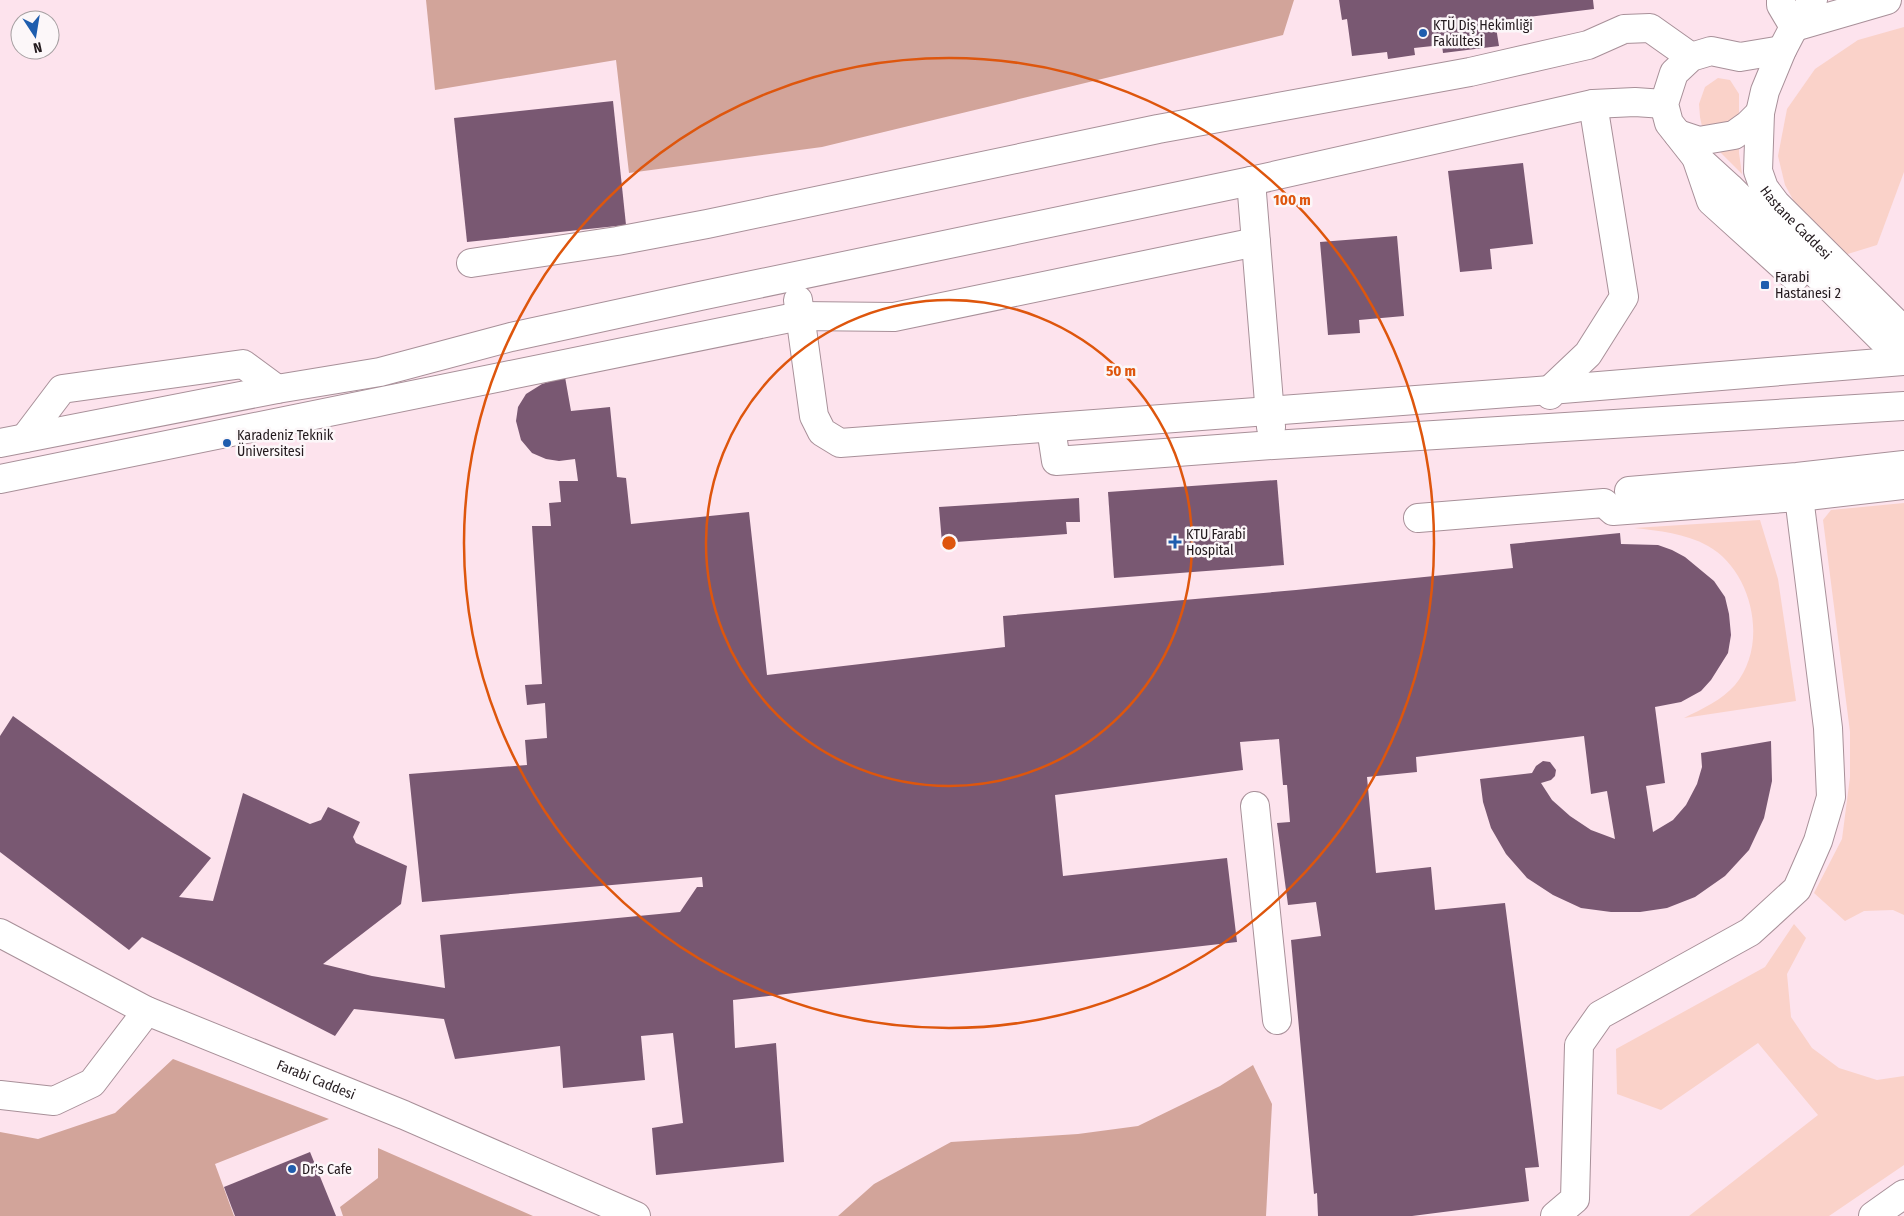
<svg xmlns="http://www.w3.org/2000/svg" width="1904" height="1216" font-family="'Fira Sans Condensed',sans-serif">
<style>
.green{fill:#fad2c9}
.forest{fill:#d2a49a}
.building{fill:#795872}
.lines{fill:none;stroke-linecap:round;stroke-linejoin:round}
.minor-casing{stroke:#a89099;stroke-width:30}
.minor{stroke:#fff;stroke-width:28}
.ring{fill:none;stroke:#de560d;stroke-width:2.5}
.poi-dot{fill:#1f5dae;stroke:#fcf7f9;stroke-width:2}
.labels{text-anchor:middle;stroke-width:5;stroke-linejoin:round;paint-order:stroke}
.poi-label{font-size:14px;fill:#231a1e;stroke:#fcf7f9;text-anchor:start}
.street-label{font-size:14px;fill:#231a1e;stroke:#fcf7f9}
.centre{fill:#de560d;stroke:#fcf7f9;stroke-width:2.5}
.ring-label{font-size:15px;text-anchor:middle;font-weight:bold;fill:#de560d;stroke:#fcf7f9;stroke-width:5;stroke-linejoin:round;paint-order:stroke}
</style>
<rect width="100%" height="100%" fill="#fde3ed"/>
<g class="green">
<polygon points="1904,27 1904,172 1877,245 1838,257 1808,227 1785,185 1778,156 1787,109 1815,69 1858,40"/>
<polygon points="1718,78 1730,80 1739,94 1739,153 1742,174 1704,136 1700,117 1699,104 1705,87"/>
<polygon points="1904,503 1904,915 1893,910 1864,911 1845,921 1814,893 1842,839 1850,777 1850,732 1823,520 1831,510"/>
<path d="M1760,520L1778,579L1796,701L1684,718C1702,709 1722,700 1735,685C1769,645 1753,571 1708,546C1685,533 1659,531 1634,528Z"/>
<polygon points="1794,924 1806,938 1787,974 1791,1017 1812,1048 1839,1068 1877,1080 1904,1076 1904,1165 1829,1216 1689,1216 1818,1115 1758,1043 1661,1110 1617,1094 1616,1049 1765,967"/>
</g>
<g class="forest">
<polygon points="426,0 1294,0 1283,35 822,147 629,173 616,60 435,90"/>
<polygon points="173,1059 329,1119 215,1164 234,1216 0,1216 0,1132 38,1139 115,1113"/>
<polygon points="1253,1065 1272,1104 1266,1216 838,1216 874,1184 951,1142 1078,1134 1138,1126 1220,1086"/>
<polygon points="378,1148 533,1216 343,1216 340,1207 378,1178"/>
</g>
<g class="building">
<polygon points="1339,0 1593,0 1594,9 1495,21 1499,46 1443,53 1442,45 1414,48 1415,55 1388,59 1387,52 1352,56 1347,19 1342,20"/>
<polygon points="613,101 626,225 467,242 454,118"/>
<polygon points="1523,163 1533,244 1490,249 1492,269 1460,272 1448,171"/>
<polygon points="1397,236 1404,316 1359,320 1360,333 1328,335 1320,242"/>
<polygon points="565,377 571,411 610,407 617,477 626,478 631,524 749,512 767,675 1005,647 1003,616 1296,590 1513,568 1510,544 1620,533 1621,544 1658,545 1672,550 1685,557 1714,581 1725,597 1729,614 1731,635 1728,653 1711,680 1701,691 1681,702 1655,707 1665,783 1646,786 1653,832 1673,820 1686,805 1697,784 1702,767 1701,753 1771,741 1772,781 1764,818 1749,850 1725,876 1695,897 1667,908 1640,912 1611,912 1581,908 1553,895 1527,878 1506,854 1491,828 1483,802 1480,779 1532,773 1536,766 1543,761 1550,762 1556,770 1555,776 1551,780 1541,783 1552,800 1570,816 1591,830 1615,839 1607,791 1591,794 1584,736 1416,757 1417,772 1367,777 1376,873 1431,867 1435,910 1505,903 1539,1167 1525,1168 1529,1201 1412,1216 1318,1216 1317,1193 1314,1194 1291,940 1321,936 1316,902 1288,905 1277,823 1290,822 1287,785 1283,785 1279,739 1240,742 1243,770 1055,795 1063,876 1227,858 1237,942 733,1000 735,1048 776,1043 784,1162 656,1175 652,1128 683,1123 673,1033 641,1036 645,1080 563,1088 560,1046 455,1059 444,1019 354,1009 335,1036 142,937 129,950 0,852 0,736 13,716 211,858 179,897 213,901 243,793 310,824 321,820 328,807 360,822 353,837 356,843 407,866 401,904 323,964 372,976 445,988 440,935 680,912 697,887 703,887 702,877 422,902 409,774 527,765 525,740 547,738 545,703 527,705 525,685 542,684 532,526 551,526 549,503 561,502 559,481 578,481 575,459 559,461 546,459 532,453 521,440 516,421 518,407 526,394 542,384"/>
<polygon points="1277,480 1284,565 1114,578 1108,492"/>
<polygon points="1079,498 1080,522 1066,522 1067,534 942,543 939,507"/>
<polygon points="310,1152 336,1216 235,1216 224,1187"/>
</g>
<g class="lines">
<g class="minor-casing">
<g id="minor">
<polyline points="1781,0 1781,5 1794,27"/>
<path id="s1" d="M1813,0L1794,27L1782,50L1765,91L1760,113L1758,171L1764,188L1776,204L1904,331"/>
<polyline points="1794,27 1887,0"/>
<polyline points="1782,50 1740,57 1711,51 1691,57 1674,73 1664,104 1669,123 1695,156 1729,187 1904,361"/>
<polyline points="1678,134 1699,141 1734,135 1748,125 1760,113"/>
<polyline points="1697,160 1711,201 1795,277"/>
<polyline points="1251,181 1271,427"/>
<polyline points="471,263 617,241 707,224 1158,129 1470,72 1588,45 1624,29 1650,28 1691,57"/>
<polyline points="798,300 814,416 822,432 840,443 1550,390 1904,361"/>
<polyline points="1550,395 1550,390 1588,354 1624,297 1593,104"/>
<polyline points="1051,428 1056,461 1273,445 1904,406"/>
<polyline points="25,438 62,389 243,364 277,389"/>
<polyline points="0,443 277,389 380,372 511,337 700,296 1251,181 1593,104 1635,102 1664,104"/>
<polyline points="0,479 800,316 894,317 1256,242"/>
<polyline points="1629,491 1797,477 1904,465"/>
<polyline points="1418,518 1604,503 1613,511 1799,497 1904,485"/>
<polyline points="1255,806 1277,1020"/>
<path id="s2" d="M0,933L147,1011L404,1115L636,1216"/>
<polyline points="0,1095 54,1101 92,1083 147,1011"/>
<polyline points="1555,1216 1575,1199 1579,1045 1600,1015 1750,932 1797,889 1818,841 1831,797 1828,728 1799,497"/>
<polyline points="1873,1216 1904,1194"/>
</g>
</g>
<use href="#minor" class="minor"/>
</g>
<g class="ring">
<circle cx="949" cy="543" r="243"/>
<circle cx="949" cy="543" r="485"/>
</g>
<g class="poi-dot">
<circle cx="1423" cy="33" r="5"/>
<rect x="1760" y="280" width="10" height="10" rx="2.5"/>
<circle cx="227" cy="443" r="5"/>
<path d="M1172.5 534.5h5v5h5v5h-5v5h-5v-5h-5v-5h5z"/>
<circle cx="292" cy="1169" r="5"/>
</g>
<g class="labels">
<g class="poi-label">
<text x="1433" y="30">KTÜ Diş Hekimliği<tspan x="1433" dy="16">Fakültesi</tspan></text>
<text x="1775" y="282">Farabi<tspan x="1775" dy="16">Hastanesi 2</tspan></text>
<text x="237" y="440">Karadeniz Teknik<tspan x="237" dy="16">Üniversitesi</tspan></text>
<text x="1186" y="539">KTU Farabi<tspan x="1186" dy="16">Hospital</tspan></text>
<text x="302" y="1174">Dr's Cafe</text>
</g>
<g class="street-label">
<text dy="5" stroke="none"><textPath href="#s1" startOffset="249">Hastane Caddesi</textPath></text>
<text dy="5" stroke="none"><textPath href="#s2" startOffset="349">Farabi Caddesi</textPath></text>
</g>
</g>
<circle cx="949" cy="543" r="8" class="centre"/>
<g class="ring-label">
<text x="1292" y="205">100 m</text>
<text x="1121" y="376">50 m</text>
</g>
<g transform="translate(35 35) rotate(168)"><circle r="24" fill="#fcf7f9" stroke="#a59fa1"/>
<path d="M0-4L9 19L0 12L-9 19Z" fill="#1f5dae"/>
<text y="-8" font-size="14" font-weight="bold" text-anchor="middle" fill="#231a1e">N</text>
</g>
</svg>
